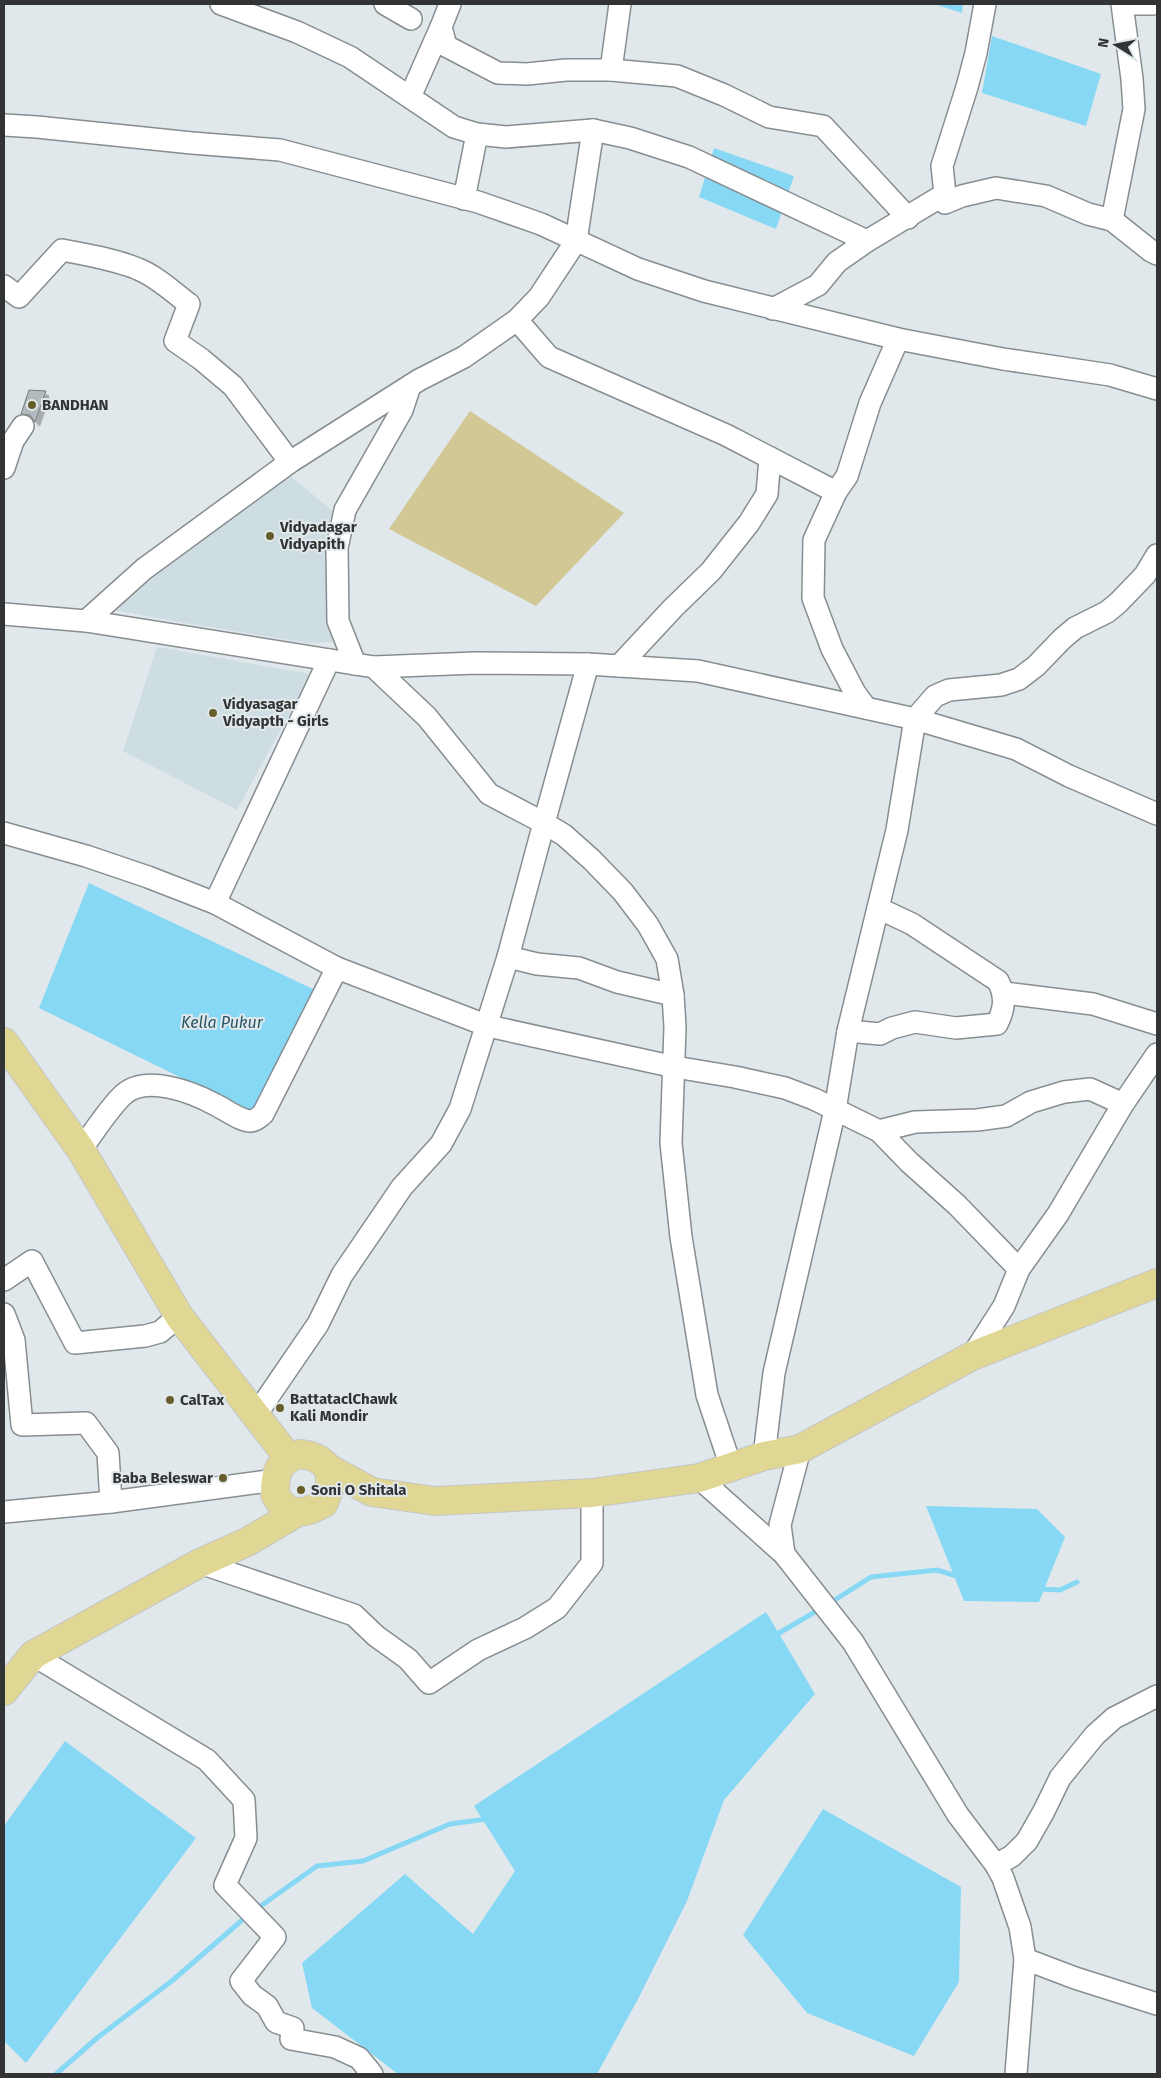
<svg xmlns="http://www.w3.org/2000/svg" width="1161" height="2078" font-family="'Fira Sans',sans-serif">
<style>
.built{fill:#cedde2}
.green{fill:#d1c896}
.water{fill:#87d8f5}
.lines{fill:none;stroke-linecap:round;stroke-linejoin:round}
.stream{stroke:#87d8f5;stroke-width:5}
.building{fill:#b4bbbe;stroke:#757c7e;filter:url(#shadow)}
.minor-casing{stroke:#878d90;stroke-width:24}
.major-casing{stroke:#c5c6c6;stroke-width:30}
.minor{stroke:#fff;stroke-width:21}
.major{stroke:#e1d795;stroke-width:28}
.poi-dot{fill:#665d2a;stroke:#e1e8eb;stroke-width:2}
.labels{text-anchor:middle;stroke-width:4;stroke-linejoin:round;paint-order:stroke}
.poi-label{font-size:15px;font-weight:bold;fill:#313334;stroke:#e1e8eb;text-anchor:start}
.water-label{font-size:16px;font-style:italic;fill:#285666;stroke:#e1e8eb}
</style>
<defs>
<filter id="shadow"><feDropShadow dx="4.5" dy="4.5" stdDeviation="0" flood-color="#0004"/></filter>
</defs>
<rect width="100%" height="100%" fill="#e1e8eb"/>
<g class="built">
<polygon points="288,474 333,511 334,617 332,642 308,643 172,621 115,610 175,560"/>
<polygon points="157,647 311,674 237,810 123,751"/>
</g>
<polygon class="green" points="470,411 624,513 536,606 389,529"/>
<g class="water">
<polygon points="934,4 963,4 962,13"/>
<polygon points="992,36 1101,74 1086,126 982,93"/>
<polygon points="714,148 794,176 776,229 699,197"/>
<polygon points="89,883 315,990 255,1114 39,1008"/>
<polygon points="926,1506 1037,1509 1065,1537 1039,1602 964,1601"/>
<polygon points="766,1612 815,1694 724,1800 687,1901 638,1999 597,2074 398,2074 312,2008 302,1963 405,1874 473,1934 515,1871 474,1806"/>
<polygon points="65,1741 196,1838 26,2063 4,2041 4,1826"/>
<polygon points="823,1809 961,1887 959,1982 914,2056 807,2013 743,1935"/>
</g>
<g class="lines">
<g class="stream">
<polyline points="1039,1589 1060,1590 1077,1582"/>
<polyline points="830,1603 871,1577 937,1570 960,1577"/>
<polyline points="774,1636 820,1609"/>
<polyline points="255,1910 317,1866 363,1861 450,1824 487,1819"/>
<polyline points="56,2074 97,2038 173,1980 248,1915"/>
</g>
</g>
<polygon class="building" points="29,390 46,391 35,422 30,415 21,414"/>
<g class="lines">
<g class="minor-casing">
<g id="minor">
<polyline points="221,4 297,32 350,57 454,127 477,134 506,137 593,130 630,138 689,157 867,241"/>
<polyline points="385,4 411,19"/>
<polyline points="450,4 441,27 446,46 498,73 527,74 566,70 611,70 677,76 724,95 769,117 823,126 908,218"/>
<polyline points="1126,4 1153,4"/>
<polyline points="611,70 620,4"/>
<polyline points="410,97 441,27"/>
<polyline points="4,125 37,127 192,143 280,150 478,202 541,224 638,269 704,291 898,339 1003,359 1110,375 1157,389"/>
<polyline points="945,194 942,166 967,87 976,53 985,4"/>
<polyline points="464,199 477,134"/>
<polyline points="1112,220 1134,109 1132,79 1122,4"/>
<path d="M4,286L19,297L62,250C87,255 114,259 138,269C156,276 173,292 189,304L175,341L201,359L233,386L290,462"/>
<polyline points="773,309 818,285 837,262 867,241 945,194 945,203 962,196 996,188 1046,196 1088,214 1112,220 1151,251 1157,254"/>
<polyline points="517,320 549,357 726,435 836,492"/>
<polyline points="4,468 13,441 23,426"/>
<polyline points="4,614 86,621 374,667 475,663 588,664 698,671 915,719 1016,749 1069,776 1157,814"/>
<polyline points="86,621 144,569 290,462 419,380 464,357 517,320 539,297 576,241 593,130"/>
<polyline points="355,664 338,621 337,548 345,510 402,410 410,386"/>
<polyline points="588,664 544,823 564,835 592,860 623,892 648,925 667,959 673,995 675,1027 671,1143 681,1237 707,1395 731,1467"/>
<polyline points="619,666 673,608 711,571 749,523 767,494 770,458"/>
<polyline points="866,708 855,693 832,649 813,598 814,540 836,492 847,476 870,403 898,339"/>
<polyline points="4,833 86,856 148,877 215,903 337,968 488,1026 675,1067 735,1077 785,1088 814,1099 879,1131 909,1162 957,1205 1019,1269"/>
<polyline points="215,903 329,660"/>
<polyline points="508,957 537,964 579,968 617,982 673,995"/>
<polyline points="1005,993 1093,1004 1157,1024"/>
<path d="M848,1031L880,1034L892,1028L915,1022L956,1028L997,1024C1005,1008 1006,996 998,981L912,924L878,908"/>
<polyline points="879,1131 915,1122 977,1120 1006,1116 1031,1102 1064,1092 1090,1089 1123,1104"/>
<path d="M81,1150C92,1134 110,1107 123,1095C146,1074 192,1092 216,1105C226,1110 239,1120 250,1121C256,1121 259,1117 263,1114L337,968"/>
<polyline points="4,1280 32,1261 75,1343 145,1336 160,1332 179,1316"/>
<polyline points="4,1314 14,1340 22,1425 86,1423 108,1453 111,1502"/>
<polyline points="972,1356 1004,1306 1019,1269 1058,1214 1123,1104 1157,1054"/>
<polyline points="255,1416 318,1324 342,1275 402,1187 441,1144 460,1109 508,957 544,823 489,794 427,717 374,667"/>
<polyline points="764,1456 774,1373 835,1110 848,1031 897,830 915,719 935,696 949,690 1001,685 1019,679 1036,666 1062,639 1075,628 1107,612 1118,603 1145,575 1157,555"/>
<polyline points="699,1478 784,1554 853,1642 958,1815 996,1865 1003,1878 1020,1927 1025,1959 1016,2074"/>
<polyline points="4,1512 111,1502 276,1480"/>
<polyline points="784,1554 780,1525 800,1449"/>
<polyline points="200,1563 354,1615 376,1636 408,1659 429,1683 478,1650 525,1628 557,1608 592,1563 592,1493"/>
<polyline points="33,1655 207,1760 244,1800 246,1838 225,1885 275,1937 241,1981 252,1995 267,2006 276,2022 293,2028 291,2039 335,2047 359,2058 372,2074"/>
<polyline points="996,1865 1012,1856 1027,1841 1044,1811 1060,1778 1095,1735 1114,1718 1157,1696"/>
<polyline points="1025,1959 1075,1978 1157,2004"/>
</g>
</g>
<g class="major-casing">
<g id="major">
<polyline points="4,1042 81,1150 179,1316 288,1457"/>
<path d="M300,1454C331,1458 336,1476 324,1503C304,1515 287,1518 275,1494C275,1473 278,1460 300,1454Z"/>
<polyline points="328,1468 372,1492 435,1501 592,1493 699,1478 764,1456 800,1449 972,1356 1157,1283"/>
<polyline points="4,1691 33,1655 200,1563 247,1542 298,1512"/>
</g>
</g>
<use href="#minor" class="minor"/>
<use href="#major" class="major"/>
</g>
<g class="poi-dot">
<circle cx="32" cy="405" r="5"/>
<circle cx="270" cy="536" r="5"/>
<circle cx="213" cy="713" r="5"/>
<circle cx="170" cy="1400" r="5"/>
<circle cx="280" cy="1408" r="5"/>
<circle cx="223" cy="1478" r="5"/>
<circle cx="301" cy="1490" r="5"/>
</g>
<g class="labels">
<g class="poi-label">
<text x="42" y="410">BANDHAN</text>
<text x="280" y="532">Vidyadagar<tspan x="280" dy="17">Vidyapith</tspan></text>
<text x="223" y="709">Vidyasagar<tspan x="223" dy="17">Vidyapth - Girls</tspan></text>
<text x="290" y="1404">BattataclChawk<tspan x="290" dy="17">Kali Mondir</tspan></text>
<text x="180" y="1405">CalTax</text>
<text x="213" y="1483" text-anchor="end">Baba Beleswar</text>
<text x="311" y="1495">Soni O Shitala</text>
</g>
<g class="water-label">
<text x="222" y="1028">Kella Pukur</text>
</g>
</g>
<rect width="1161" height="2078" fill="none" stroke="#313334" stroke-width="10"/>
<g transform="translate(1116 45) rotate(280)" stroke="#e1e8eb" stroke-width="4" paint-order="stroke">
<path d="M0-4L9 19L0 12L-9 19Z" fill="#313334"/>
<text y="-8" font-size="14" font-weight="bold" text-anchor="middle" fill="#313334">N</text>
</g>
</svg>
